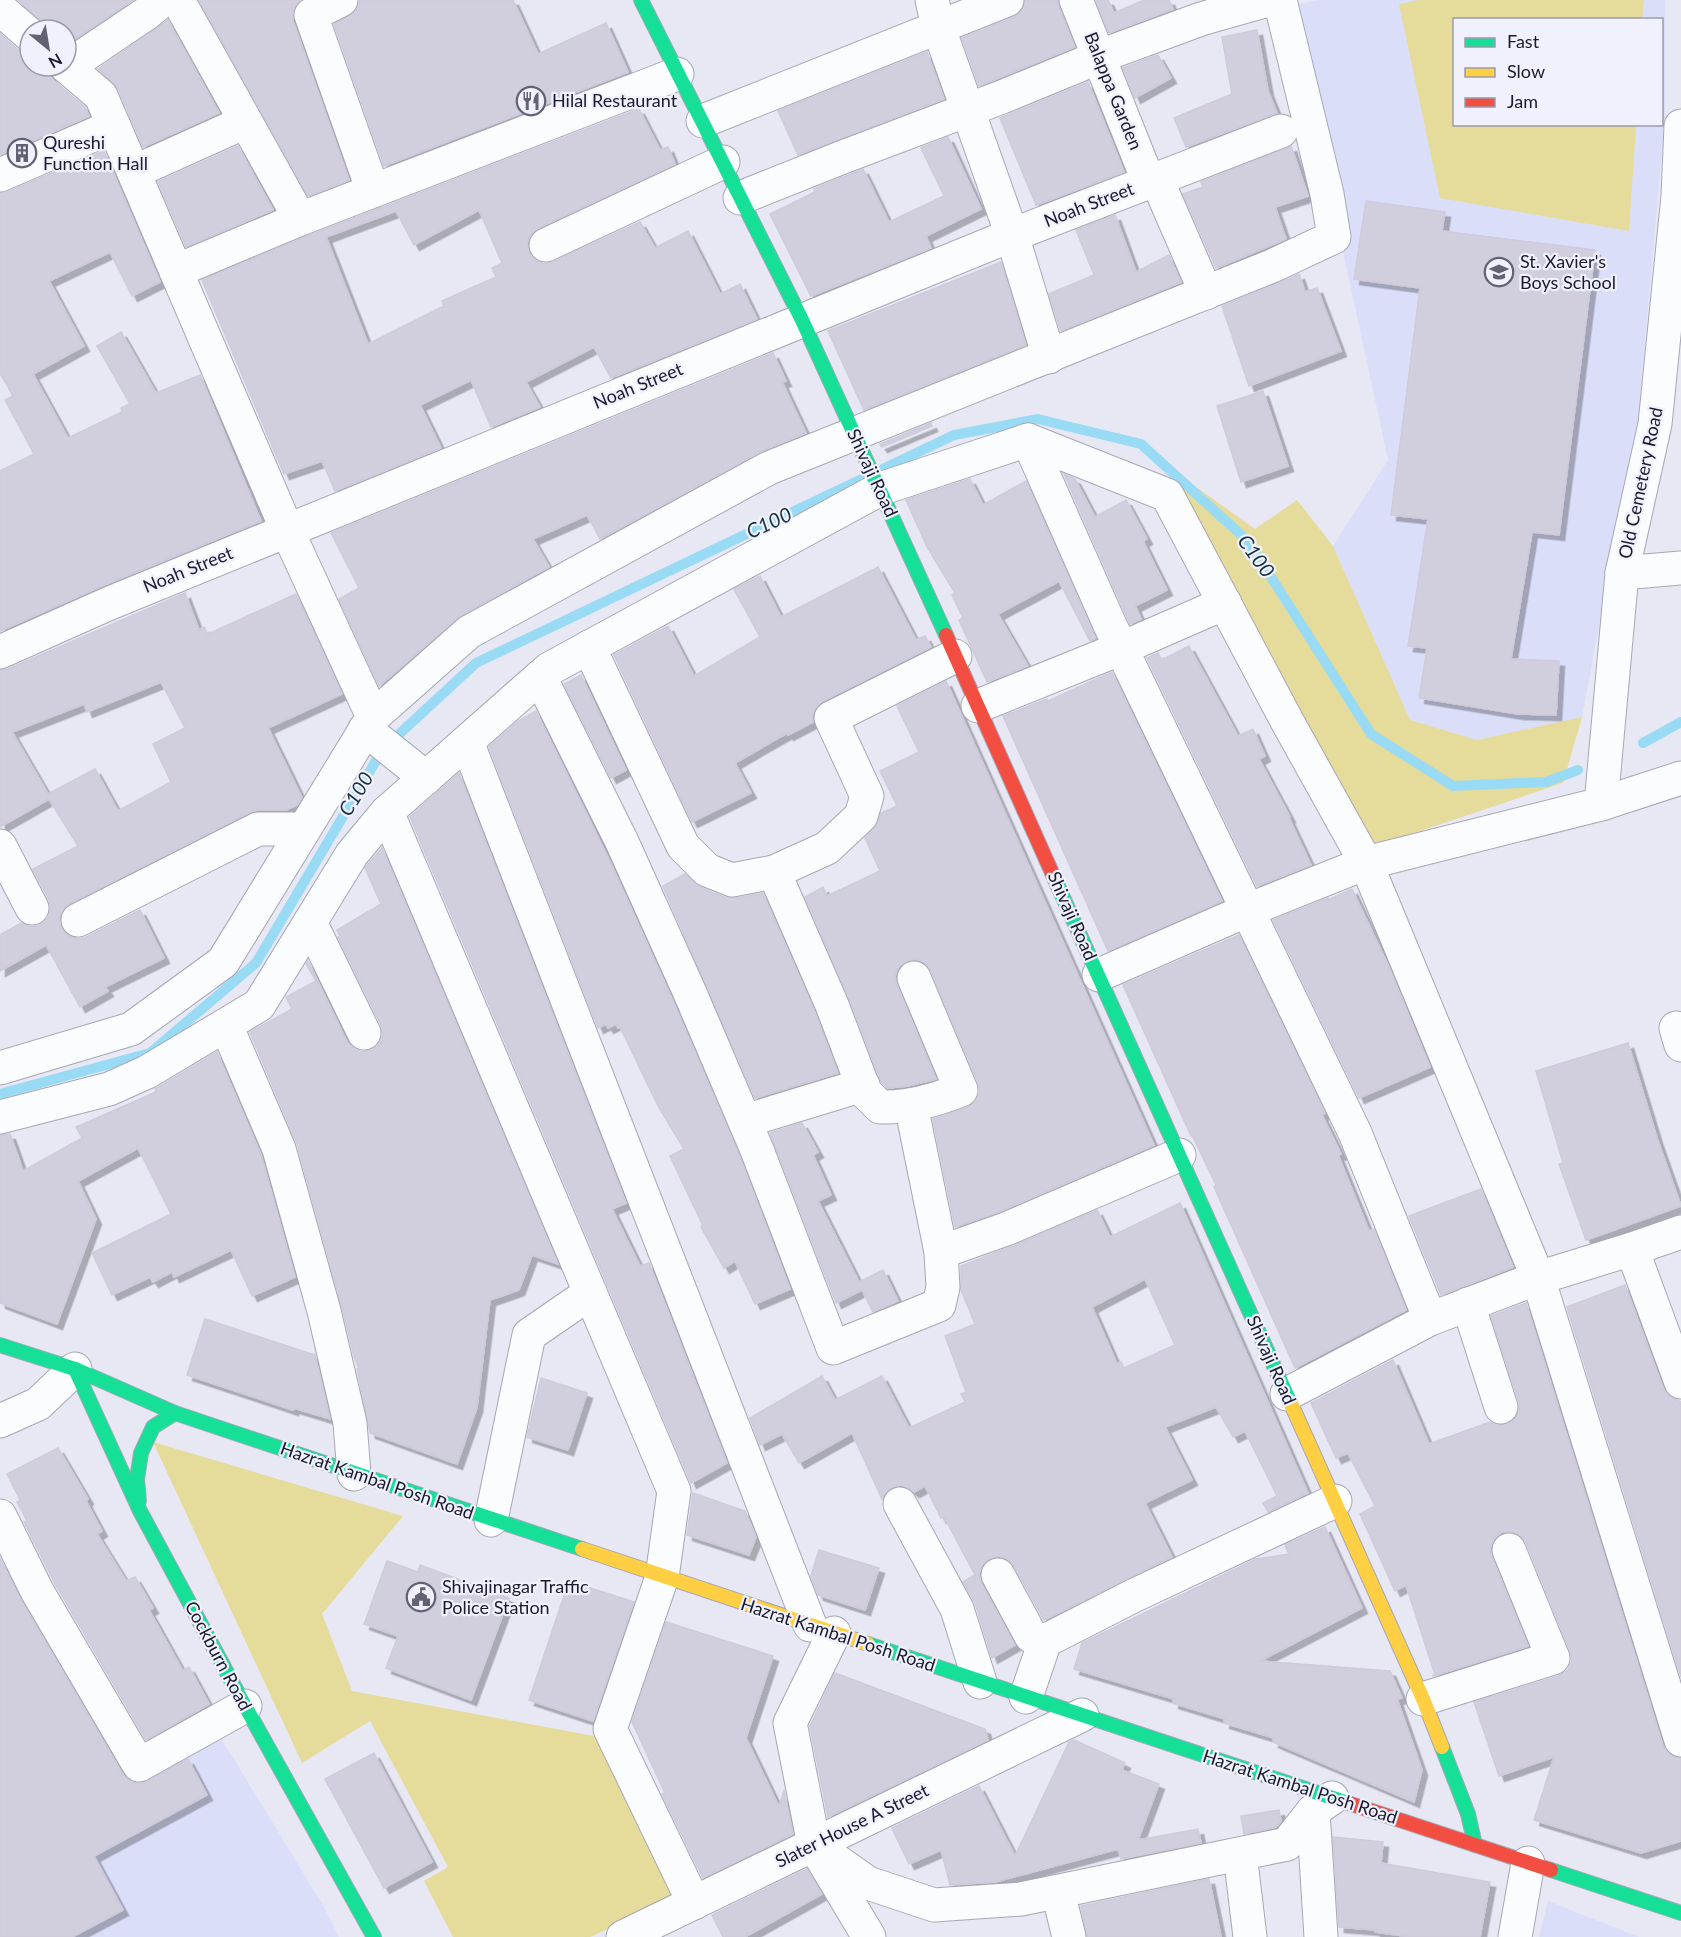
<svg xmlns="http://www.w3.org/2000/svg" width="1681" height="1937" font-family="Lato,sans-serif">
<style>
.built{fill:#dbdef8;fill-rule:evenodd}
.green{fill:#e5db9a}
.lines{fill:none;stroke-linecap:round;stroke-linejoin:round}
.stream{stroke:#99dbf4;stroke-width:10}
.building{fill:#d1cede;stroke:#cfcbdb;stroke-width:1.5;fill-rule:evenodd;filter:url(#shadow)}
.street-casing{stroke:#a6a7b6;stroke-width:35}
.fast-casing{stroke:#a6a7b6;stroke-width:16}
.slow-casing{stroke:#a6a7b6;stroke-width:16}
.jam-casing{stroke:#a6a7b6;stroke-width:16}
.street{stroke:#fbfcfd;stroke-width:33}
.fast{stroke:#16e098;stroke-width:14}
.slow{stroke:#ffcf43;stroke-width:14}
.jam{stroke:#f24e42;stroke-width:14}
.labels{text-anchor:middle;stroke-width:4.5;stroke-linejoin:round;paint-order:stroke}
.street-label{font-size:18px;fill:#191a2e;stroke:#f0f1fd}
.poi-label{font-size:18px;fill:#191a2e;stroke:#f0f1fd;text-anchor:start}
.water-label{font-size:20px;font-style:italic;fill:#17353e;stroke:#f0f1fd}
</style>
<defs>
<filter id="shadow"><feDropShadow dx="5.5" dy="5.5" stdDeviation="0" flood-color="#0004"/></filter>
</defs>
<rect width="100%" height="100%" fill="#e7e8f4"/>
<g class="built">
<path d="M1318,0H1665V117L1638,420L1582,717L1477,740L1410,720L1333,546L1388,460L1290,6ZM1454,20H1662V124H1454Z"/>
<polygon points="216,1730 324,1907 339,1937 0,1937 0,1843"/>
<polygon points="1548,1901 1639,1937 1539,1937"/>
</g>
<g class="green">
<polygon points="1419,0 1644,0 1642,19 1454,20 1454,124 1636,125 1629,231 1440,198 1399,4"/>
<polygon points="1164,464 1255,529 1297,500 1333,546 1410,720 1477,740 1582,717 1563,783 1375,846"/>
<polygon points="153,1442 403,1516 322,1614 352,1691 599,1737 684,1895 590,1937 453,1937 424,1881 448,1867 370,1721 302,1763"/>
</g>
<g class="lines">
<g class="stream">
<polyline points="1643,743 1681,722"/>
<polyline points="0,1094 150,1053 256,963 383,749 476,663 954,435 1038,419 1141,444 1248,541 1371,734 1453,786 1546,782 1578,770"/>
</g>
</g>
<g class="building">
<polygon points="18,0 133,0 66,45 66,30 48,30 42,21"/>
<polygon points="199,0 300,0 296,4 293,12 293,21 349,180 308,196"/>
<polygon points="360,0 513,0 538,54 606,23 628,72 384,166 334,24 356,11"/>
<polygon points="1025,0 1058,0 1059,7 1075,47 979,86 962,38 1014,17 1022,11"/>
<polygon points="1096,0 1108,0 1114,13 1144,0 1169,0 1173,9 1109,33"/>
<polygon points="168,20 219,113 143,147 118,88 98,69"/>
<polygon points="1257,30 1268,91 1277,113 1186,147 1174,118 1232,94 1222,37"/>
<polygon points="0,34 18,50 30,53 30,66 48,66 49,73 53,80 85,107 89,116 0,155"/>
<polygon points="927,52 944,99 798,155 778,111"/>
<polygon points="1158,55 1171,78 1135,98 1123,68"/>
<polygon points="1088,82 1124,172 1036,205 1000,118"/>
<path d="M639,109L660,150L668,147L675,164L538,228L531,234L527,243L529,253L536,261L545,264L553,262L640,222L655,248L688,231L720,294L740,284L757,319L611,378L594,347L526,382L540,407L491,427L471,380L420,405L441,448L335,491L322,461L284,474L202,280L307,236ZM479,210L502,263L492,268L496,277L442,301L444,306L368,344L326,237L396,211L414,245Z"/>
<polygon points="948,137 981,209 926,236 931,248 811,296 770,214 815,192 814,189 863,169 889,222 944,196 921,148"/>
<polygon points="238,146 273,210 186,247 158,182"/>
<polygon points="1291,146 1308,196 1275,207 1286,239 1216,268 1183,194 1203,187 1201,182"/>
<polygon points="104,151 160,282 132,296 110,252 49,281 84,346 33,374 68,438 122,412 121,408 130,404 97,346 121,332 156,393 200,375 261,521 102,586 0,631 0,471 34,454 5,400 13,396 0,373 0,193 7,192"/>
<polygon points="1366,201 1445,212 1442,231 1595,250 1559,535 1532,532 1511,659 1559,661 1556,715 1518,714 1419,698 1427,648 1408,646 1428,519 1391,515 1420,288 1354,279"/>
<polygon points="1115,215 1136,272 1169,255 1181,282 1061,331 1049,294 1094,275 1076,230"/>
<polygon points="1001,262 1026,345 864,410 828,331"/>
<polygon points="1299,274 1305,292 1317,288 1341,351 1249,386 1222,306"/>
<polygon points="773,353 786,381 782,382 806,433 760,452 600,539 587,515 533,539 549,567 460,616 379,686 339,599 359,588 331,533"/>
<polygon points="1263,391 1288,466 1241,482 1217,406"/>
<polygon points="931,423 932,426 882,447 880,444"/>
<polygon points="1064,474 1075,479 1095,517 1126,500 1147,539 1143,541 1167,590 1135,606 1141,619 1130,624"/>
<polygon points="970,479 983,505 1026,481 1096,638 1090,641 1059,581 998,614 1028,666 987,682 959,620 963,618 952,595 955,593 927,547 906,500"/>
<polygon points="878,567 916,640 925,636 931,647 823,701 815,708 812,716 813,722 788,735 787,733 735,763 751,793 692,822 614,655 668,626 694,676 760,637 734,589 760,576 781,617"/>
<path d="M185,593L199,630L204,627L208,634L296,594L342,694L268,728L302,798L297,805L286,810H258L250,812L70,903L63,909L59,918L62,929L68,936L78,939L86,937L140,910L164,958L105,987L108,991L80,1007L46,945L0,971V935L21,923L32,927L41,924L48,918L51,908L49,900L33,869L78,846L49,799L0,827V670L8,669ZM161,682L185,728L153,744L171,782L118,811L95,769L48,794L12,732L84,704L87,712Z"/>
<polygon points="1189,646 1238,736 1253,729 1265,756 1259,759 1290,817 1289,818 1311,865 1257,886 1147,658 1158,653 1162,660"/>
<polygon points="1112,672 1222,901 1108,951 1003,716 1047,699 1048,701"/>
<polygon points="581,675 626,770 611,778 564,684"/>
<polygon points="946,681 1154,1145 999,1212 955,1227 933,1119 968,1107 976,1101 980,1092 978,1083 931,971 925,963 916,959 907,961 899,966 895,976 897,985 936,1079 908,1086 888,1088 881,1082 849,998 805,897 823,887 827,896 880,871 865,838 874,829 881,813 897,806 880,771 919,752 897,706"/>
<polygon points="536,711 612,866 673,1001 740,1157 790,1289 755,1304 735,1261 724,1268 701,1227 703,1226 670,1156 684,1149 658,1106 620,1027 618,1028 616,1024 608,1028 606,1024 598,1028 489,747 518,721"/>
<polygon points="459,773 626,1203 612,1209 640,1266 649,1263 727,1463 691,1483 410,817"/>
<polygon points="382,848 558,1264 532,1255 519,1290 490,1300 477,1407 457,1464 370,1433 357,1369 359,1369 354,1356 342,1307 297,1144 250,1032 292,1009 286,997 316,981 306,964 308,961 347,1042 354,1049 362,1052 372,1050 379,1044 383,1035 381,1025 338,937 340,936 337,930 381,904 365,868"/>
<polygon points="685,874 700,887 726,898 736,898 763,893 815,1012 838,1073 755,1098 663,886"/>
<polygon points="1352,889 1388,965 1430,1067 1359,1098 1273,920 1328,898 1328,900"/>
<polygon points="1239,935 1325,1113 1322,1115 1341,1154 1338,1155 1369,1231 1374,1229 1406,1310 1295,1368 1214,1187 1216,1185 1192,1135 1191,1136 1123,985"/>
<polygon points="1628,1043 1657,1138 1681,1206 1586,1240 1559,1164 1563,1163 1536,1071"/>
<polygon points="217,1052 261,1155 295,1277 252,1296 231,1250 174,1277 172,1272 153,1282 150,1277 112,1295 92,1253 171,1214 138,1148 78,1181 96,1219 57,1324 0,1303 0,1135 10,1134 23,1171 82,1138 76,1127 156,1092 155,1089"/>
<polygon points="802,1123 818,1152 813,1155 831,1195 818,1201 859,1282 883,1270 898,1301 873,1312 862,1290 836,1303 770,1133"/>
<polygon points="1481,1189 1513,1267 1441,1295 1409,1216"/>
<path d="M1180,1203L1308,1493L1268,1512L1263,1503L1277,1496L1245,1431L1233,1437L1216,1407L1165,1427L1192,1480L1145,1503L1172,1557L1044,1620L1014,1566L1007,1559L999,1556L989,1559L982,1565L979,1574L981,1583L1015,1645L992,1658L975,1603L963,1582L975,1575L944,1517L941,1518L925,1486L914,1492L909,1488L901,1485L892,1487L884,1494L882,1499L852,1433L799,1463L782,1434L760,1445L750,1418L822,1376L835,1400L882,1376L909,1428L965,1402L961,1394L966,1392L945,1336L975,1324L961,1290V1266L1013,1246L1097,1210L1110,1237ZM1145,1279L1175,1345L1124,1368L1121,1362L1117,1364L1092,1307Z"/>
<polygon points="1625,1285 1663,1388 1670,1397 1681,1402 1681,1677 1567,1307"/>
<polygon points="1526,1303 1663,1746 1669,1754 1681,1758 1681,1841 1641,1853 1534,1820 1554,1757 1499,1776 1474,1702 1559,1676 1568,1670 1572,1660 1570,1651 1526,1542 1520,1535 1512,1532 1502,1532 1494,1539 1490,1548 1492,1557 1528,1646 1433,1676 1433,1675 1435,1675 1406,1585 1395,1591 1360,1514 1375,1506 1348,1453 1336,1458 1311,1403 1393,1360 1429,1444 1490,1422 1498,1425 1507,1425 1514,1420 1519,1412 1519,1402 1491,1316"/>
<polygon points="205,1319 315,1355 330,1419 294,1408 293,1410 187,1375"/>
<polygon points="541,1378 587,1393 568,1450 527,1437"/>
<polygon points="58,1448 88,1499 86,1501 102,1531 97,1534 126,1581 135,1577 153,1608 149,1610 183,1671 189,1667 209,1704 146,1740 54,1582 24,1522 27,1521 17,1502 20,1500 7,1474"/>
<polygon points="693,1493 745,1511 756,1537 749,1555 687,1535"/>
<polygon points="1325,1527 1362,1608 1260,1661 1390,1671 1402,1698 1397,1699 1422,1770 1414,1802 1273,1742 1274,1738 1224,1723 1225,1719 1173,1703 1174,1699 1074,1669 1082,1643 1256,1559 1289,1554 1285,1545"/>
<polygon points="819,1550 879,1568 865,1610 818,1595 811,1576"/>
<polygon points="0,1558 21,1600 123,1775 130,1781 139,1784 148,1781 188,1759 207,1795 94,1856 123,1910 72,1937 0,1937"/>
<polygon points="387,1561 418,1572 420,1565 509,1598 471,1700 386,1668 398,1636 364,1624"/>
<polygon points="569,1581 634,1602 593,1721 529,1700"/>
<polygon points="666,1622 773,1656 746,1738 779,1807 784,1791 793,1834 703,1878 662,1794 665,1793 632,1722"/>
<polygon points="835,1673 985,1729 988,1740 828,1817 810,1726"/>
<polygon points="1074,1740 1125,1763 1122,1770 1159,1784 1138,1840 1198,1829 1201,1843 1121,1859 1118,1849 995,1882 950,1885 941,1850 909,1864 892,1828 979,1786 1015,1856 1069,1742"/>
<polygon points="374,1753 432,1862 384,1888 325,1779"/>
<polygon points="1279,1810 1281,1821 1276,1827 1244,1834 1241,1816"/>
<polygon points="1333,1837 1383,1842 1381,1863 1490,1882 1480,1937 1411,1937 1375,1932 1376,1930 1339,1927"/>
<polygon points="807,1869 822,1894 745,1937 723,1937 712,1915"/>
<polygon points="1209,1879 1221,1937 1087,1937 1081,1906"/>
</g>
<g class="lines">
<g class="street-casing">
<g id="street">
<polyline points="178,0 300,219"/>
<polyline points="341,0 311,15 373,191"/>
<polyline points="932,0 938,26 1012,235 1049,357"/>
<polyline points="1076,0 1149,183"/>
<polyline points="0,9 30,35"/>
<polyline points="67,67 147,13 163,0"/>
<polyline points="703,121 1007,0"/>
<polyline points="134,172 245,122"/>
<polyline points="0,175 114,126"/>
<polyline points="1157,180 1206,293"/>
<polyline points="740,198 843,157 1002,97 1114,51 1201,19 1268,0"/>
<polyline points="546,245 723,162"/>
<polyline points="176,271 300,219 677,74"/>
<polyline points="1028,440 1110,625 1355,1133 1430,1319"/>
<polyline points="1622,573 1681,568"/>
<polyline points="589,647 683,846 707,870 732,880 774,872 827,848 861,816 867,796 831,718 955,656"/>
<polyline points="0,652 110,603 1012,235 1281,131"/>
<polyline points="540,677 622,842 690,993 757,1150 833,1348 939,1305 943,1287 941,1252 911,1105"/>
<polyline points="978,706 1122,648 1225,603"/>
<polyline points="373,717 469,632 769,468 1272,266 1334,237 1327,194 1280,0"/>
<polyline points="365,729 426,778"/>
<polyline points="467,742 810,1625"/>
<polyline points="1601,804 1622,573 1655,424 1678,196 1681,126"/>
<polyline points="387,812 674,1491 662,1577 610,1729 694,1903"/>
<polyline points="0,846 32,908"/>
<path d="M774,872L832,1005L865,1092L880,1107C909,1108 935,1100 961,1090L914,978"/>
<polyline points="78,920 258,829 304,829"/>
<polyline points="310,922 364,1033"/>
<polyline points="1099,975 1248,910 1366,863 1601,804 1681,778"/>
<polyline points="226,1025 279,1149 324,1311 350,1423 354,1474"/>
<polyline points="1676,1028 1681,1045"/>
<polyline points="0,1068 131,1029 223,962 373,717 287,530 101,96 66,66"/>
<polyline points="0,1117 109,1089 147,1072 259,1005 352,854 387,812 549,669 880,489 1028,440 1167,495 1287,721 1366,863 1538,1278 1681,1740"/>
<polyline points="745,1121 863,1085"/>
<polyline points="1632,1249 1681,1382"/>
<polyline points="941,1252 1006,1229 1179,1155"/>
<polyline points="1468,1304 1501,1407"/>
<polyline points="1287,1394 1430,1319 1538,1278 1632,1249 1681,1232"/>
<polyline points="0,1421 38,1404 75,1369"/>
<polyline points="900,1504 957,1609 980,1682"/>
<polyline points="0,1516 37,1591 139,1765 245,1706"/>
<polyline points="491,1520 529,1335 590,1293"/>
<polyline points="998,1575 1031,1636 1045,1641 1133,1596 1335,1501"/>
<polyline points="834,1633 790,1723 814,1845 869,1937"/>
<polyline points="1026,1697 1045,1641"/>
<polyline points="1423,1699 1553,1658 1509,1550"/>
<polyline points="1313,1811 1321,1937"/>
<polyline points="814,1845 868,1883 934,1905 1021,1899 1287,1844 1313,1811 1332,1798"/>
<polyline points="1240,1854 1250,1937"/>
<polyline points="1058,1892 1069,1937"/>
<polyline points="623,1937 1082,1715"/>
<polyline points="1515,1937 1528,1863"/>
</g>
</g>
<g class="fast-casing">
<g id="fast">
<polyline points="641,0 802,320 946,635"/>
<polyline points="1057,884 1292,1406"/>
<polyline points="0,1345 75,1369 175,1413 582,1549"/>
<polyline points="75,1369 140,1511 245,1706 374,1937"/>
<polyline points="139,1501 137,1479 141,1453 153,1427 175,1413"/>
<polyline points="868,1644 1348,1803"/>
<polyline points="1442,1747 1468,1814 1475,1845"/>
<polyline points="1551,1870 1681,1913"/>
</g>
</g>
<g class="slow-casing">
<g id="slow">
<polyline points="1292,1406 1423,1699 1442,1747"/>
<polyline points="582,1549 868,1644"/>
</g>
</g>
<g class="jam-casing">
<g id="jam">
<polyline points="946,635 1057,884"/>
<polyline points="1348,1803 1551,1870"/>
</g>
</g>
<use href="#street" class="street"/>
<use href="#fast" class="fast"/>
<use href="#slow" class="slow"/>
<use href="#jam" class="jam"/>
</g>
<defs>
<g id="restaurant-ring" transform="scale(1.5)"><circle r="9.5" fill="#f0f1fd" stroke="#616273" stroke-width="1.5"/><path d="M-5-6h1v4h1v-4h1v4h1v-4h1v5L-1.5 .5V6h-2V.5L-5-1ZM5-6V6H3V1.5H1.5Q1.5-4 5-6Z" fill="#616273"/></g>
<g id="building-ring" transform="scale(1.5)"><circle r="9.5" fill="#f0f1fd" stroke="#616273" stroke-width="1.5"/><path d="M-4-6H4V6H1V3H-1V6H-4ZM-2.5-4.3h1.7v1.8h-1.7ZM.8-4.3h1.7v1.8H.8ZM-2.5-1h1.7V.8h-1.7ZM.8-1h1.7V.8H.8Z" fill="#616273"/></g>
<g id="school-ring" transform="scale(1.5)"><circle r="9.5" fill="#f0f1fd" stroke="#616273" stroke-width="1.5"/><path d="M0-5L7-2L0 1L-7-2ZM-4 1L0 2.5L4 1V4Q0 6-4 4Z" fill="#616273"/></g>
<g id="civic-ring" transform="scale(1.5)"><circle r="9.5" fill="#f0f1fd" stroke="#616273" stroke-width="1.5"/><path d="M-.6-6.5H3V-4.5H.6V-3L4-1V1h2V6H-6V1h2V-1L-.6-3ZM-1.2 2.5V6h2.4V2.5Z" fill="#616273"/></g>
</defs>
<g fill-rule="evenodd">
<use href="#restaurant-ring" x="531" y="101"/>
<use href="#building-ring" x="22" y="153"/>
<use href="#school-ring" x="1499" y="272"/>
<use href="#civic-ring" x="421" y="1597"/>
</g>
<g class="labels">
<g class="street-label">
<text transform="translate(1113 91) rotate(68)" y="6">Balappa Garden</text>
<text transform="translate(1089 205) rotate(-21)" y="6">Noah Street</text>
<text transform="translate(638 386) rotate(-22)" y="6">Noah Street</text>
<text transform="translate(872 473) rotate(65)" y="6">Shivaji Road</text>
<text transform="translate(1641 483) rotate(-78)" y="6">Old Cemetery Road</text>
<text transform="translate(188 570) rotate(-22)" y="6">Noah Street</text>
<text transform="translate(1072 916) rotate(66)" y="6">Shivaji Road</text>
<text transform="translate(1271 1360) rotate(66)" y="6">Shivaji Road</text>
<text transform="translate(377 1481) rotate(19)" y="6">Hazrat Kambal Posh Road</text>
<text transform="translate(838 1635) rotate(18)" y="6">Hazrat Kambal Posh Road</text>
<text transform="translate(218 1656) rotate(62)" y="6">Cockburn Road</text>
<text transform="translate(1300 1787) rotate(18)" y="6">Hazrat Kambal Posh Road</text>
<text transform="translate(852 1826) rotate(-26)" y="6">Slater House A Street</text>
</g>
<g class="poi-label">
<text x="552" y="107">Hilal Restaurant</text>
<text x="43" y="149">Qureshi<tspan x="43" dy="21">Function Hall</tspan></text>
<text x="1520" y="268">St. Xavier's<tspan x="1520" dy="21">Boys School</tspan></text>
<text x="442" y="1593">Shivajinagar Traffic<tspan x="442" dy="21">Police Station</tspan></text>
</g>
<g class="water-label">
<text transform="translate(769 523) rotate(-25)" y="7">C100</text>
<text transform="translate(1256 556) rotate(54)" y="7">C100</text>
<text transform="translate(356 794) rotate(-59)" y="7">C100</text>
</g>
</g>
<rect x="1453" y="18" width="210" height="108" fill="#f0f1fd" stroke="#9a9baa" stroke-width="1.5"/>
<rect x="1465" y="38" width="30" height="9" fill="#16e098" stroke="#9a9baa" stroke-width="1.5"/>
<text x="1507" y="48" font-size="18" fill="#191a2e">Fast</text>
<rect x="1465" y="68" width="30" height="9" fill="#ffcf43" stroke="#9a9baa" stroke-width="1.5"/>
<text x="1507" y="78" font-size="18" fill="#191a2e">Slow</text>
<rect x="1465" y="98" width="30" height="9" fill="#f24e42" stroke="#9a9baa" stroke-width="1.5"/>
<text x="1507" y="108" font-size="18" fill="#191a2e">Jam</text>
<g transform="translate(48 48) rotate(150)"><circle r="28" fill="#f0f1fd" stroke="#9a9baa" stroke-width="1.5"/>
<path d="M0-4.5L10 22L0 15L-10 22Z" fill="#616273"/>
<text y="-9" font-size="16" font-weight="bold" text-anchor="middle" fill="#191a2e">N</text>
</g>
</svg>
